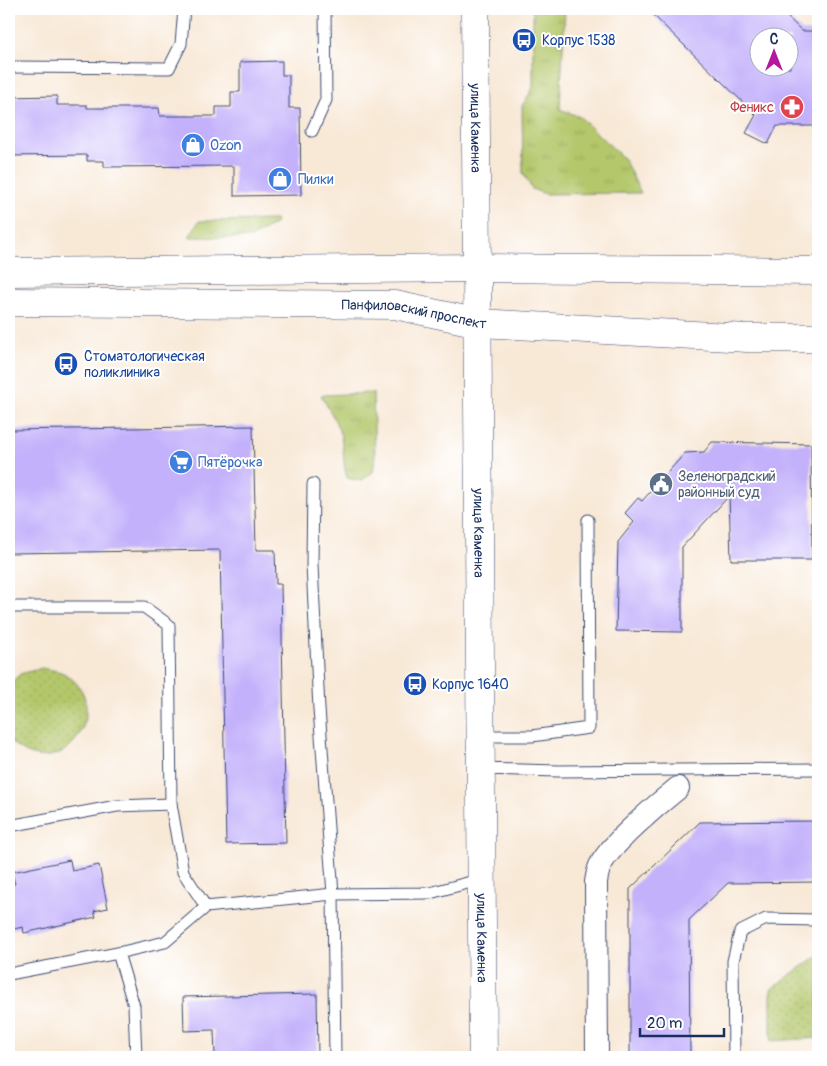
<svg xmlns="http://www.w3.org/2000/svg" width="827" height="1066" font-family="Pangolin,sans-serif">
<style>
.grass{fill:url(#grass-tufts);stroke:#687b64}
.park{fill:url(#park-dots);stroke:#687b64}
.building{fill:#c3b1fb;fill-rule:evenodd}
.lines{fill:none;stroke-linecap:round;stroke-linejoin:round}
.lane-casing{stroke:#3c4b70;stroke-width:13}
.street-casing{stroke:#3c4b70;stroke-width:24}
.secondary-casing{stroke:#3c4b70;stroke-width:29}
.primary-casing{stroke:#3c4b70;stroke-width:29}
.lane{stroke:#fff;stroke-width:11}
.street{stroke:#fff;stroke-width:22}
.secondary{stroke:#fff;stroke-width:28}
.primary{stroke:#fff;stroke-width:28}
.labels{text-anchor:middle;stroke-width:4;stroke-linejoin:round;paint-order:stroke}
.transit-label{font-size:14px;fill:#164399;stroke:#fff;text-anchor:start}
.health-label{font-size:14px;fill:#be3a42;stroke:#fff;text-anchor:end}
.street-label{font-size:14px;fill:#1b2f5e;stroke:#fff}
.shop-label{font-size:14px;fill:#366cbe;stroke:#fff;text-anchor:start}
.service-label{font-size:14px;fill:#4e5e75;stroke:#fff;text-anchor:start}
</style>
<defs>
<pattern id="grass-tufts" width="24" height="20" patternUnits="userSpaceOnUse" patternTransform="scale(1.25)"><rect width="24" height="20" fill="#b4c76b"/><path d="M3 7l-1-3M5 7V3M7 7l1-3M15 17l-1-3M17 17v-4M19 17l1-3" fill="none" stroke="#9aab5f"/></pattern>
<pattern id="park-dots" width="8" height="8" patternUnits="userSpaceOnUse" patternTransform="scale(1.25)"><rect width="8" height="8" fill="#b4c76b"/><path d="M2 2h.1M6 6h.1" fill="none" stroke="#9aab5f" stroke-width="1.8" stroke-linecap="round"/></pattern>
</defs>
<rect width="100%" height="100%" fill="#fff"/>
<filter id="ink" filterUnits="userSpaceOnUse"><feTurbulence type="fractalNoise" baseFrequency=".02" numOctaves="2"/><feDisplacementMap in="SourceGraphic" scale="10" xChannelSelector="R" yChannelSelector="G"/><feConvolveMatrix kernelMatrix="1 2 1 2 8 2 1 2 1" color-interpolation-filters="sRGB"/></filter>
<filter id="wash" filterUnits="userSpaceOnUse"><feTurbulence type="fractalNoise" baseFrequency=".0096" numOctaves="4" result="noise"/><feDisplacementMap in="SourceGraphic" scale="20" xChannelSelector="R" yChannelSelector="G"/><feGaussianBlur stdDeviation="1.12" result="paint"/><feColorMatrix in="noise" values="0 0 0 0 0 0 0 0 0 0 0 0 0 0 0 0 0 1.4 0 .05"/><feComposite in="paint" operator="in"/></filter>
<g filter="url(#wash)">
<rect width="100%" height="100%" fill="#f8e8d6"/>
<g class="grass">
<polygon points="533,9 565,9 560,109 580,117 624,159 641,193 545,194 532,189 523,173 522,106 533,88"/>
<polygon points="275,220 276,223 251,238 189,237 199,221"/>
<path d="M373,393L375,458L373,472L361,481L347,478C343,465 344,454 342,442C339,424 329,410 321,395Z"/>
</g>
<g class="park">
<path d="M42,668C49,670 59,670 65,674C118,705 62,793 9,740V685L20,674Z"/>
<polygon points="816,956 818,957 818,1038 771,1041 771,989"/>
</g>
<g id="blocks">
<g class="building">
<path d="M647,9H779L802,31H818V126H777L768,144L746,133L756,115ZM760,38H790V68H760Z"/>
<polygon points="282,61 282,75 289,75 289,108 300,108 301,195 234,196 234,166 104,167 104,161 87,161 87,155 9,156 9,97 57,96 57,105 87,105 87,108 159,108 160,116 216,116 216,107 231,107 231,92 240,92 240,62"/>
<polygon points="253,426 256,550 275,550 276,584 281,584 286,843 226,844 220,550 9,553 9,430"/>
<polygon points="712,442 811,444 812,560 731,560 729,496 682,547 682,632 616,631 618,542 634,522 625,513 638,498 642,501 685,453 704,452"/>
<polygon points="818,821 818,882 728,883 689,920 690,1057 630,1057 630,889 700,822"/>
<polygon points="70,860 72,871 99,865 108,908 94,911 96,917 24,933 23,927 9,930 9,885 15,884 12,872"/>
<polygon points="317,994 318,1057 215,1057 214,1030 184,1031 183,997"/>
</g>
</g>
</g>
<g filter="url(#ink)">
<use href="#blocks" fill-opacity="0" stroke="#3c4b70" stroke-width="1"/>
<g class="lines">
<g class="lane-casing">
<g id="lane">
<polyline points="9,67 169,68 181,44 184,9"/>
<polyline points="312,131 326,100 325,9"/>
<polyline points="313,484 312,565 319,709 333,894 335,1057"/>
<polyline points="9,607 144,607 169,625 171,804 183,872 206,907"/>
<polyline points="481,736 532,736 589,728 588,520"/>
<polyline points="481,769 559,771 818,769"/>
<polyline points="9,826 117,806 171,804"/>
<polyline points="9,974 118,953"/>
<polyline points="136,1057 134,1006 118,953 165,942 206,907 333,894 430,893 482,879"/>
<polyline points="734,1057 733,961 740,932 766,919 818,920"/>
</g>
</g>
<g class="street-casing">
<path id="street" d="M597,1057L596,882C597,876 598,869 601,864C612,843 659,803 678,788"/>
</g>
<g class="secondary-casing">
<g id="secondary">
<path id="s1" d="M475,9L483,1057"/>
</g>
</g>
<g class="primary-casing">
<g id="primary">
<polyline points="9,272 478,268 818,271"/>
<path id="s2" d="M9,302L395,305L479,323L747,338H818"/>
</g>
</g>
<use href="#lane" class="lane"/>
<use href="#street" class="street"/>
<use href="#secondary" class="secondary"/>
<use href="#primary" class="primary"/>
</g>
</g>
<defs>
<g id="bus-disc" transform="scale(1.25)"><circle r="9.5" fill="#1a4fb4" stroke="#fff"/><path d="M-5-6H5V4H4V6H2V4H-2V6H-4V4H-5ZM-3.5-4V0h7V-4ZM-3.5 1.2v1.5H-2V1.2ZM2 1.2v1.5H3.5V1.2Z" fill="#fff"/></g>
<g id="pharmacy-disc" transform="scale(1.25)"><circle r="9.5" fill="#e0444e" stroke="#fff"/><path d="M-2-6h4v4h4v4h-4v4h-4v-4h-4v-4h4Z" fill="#fff"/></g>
<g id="shop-disc" transform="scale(1.25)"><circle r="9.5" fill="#3f7fe0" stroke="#fff"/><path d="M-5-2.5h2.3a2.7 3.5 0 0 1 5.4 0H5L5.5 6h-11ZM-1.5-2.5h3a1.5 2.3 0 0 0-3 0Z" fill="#fff"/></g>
<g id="supermarket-disc" transform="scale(1.25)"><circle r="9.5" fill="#3f7fe0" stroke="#fff"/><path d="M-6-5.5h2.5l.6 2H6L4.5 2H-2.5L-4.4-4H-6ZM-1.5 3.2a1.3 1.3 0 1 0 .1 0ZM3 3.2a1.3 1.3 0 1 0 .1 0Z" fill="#fff"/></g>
<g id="civic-disc" transform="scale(1.25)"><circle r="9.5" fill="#5c6f8a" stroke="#fff"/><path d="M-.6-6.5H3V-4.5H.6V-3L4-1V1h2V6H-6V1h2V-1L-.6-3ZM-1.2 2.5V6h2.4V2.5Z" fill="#fff"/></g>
</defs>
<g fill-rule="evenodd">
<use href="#bus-disc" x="524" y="40"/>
<use href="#pharmacy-disc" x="792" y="107"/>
<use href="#shop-disc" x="193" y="145"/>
<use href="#shop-disc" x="280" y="179"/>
<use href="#bus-disc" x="66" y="364"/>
<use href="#supermarket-disc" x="181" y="462"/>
<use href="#civic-disc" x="661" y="484"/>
<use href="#bus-disc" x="415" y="684"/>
</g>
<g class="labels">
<g class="transit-label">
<text x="542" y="45">Корпус 1538</text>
<text x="84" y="361">Стоматологическая<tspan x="84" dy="16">поликлиника</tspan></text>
<text x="432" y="689">Корпус 1640</text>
</g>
<g class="health-label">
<text x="774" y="112">Феникс</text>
</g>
<g class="street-label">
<text dy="5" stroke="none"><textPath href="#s1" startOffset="119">улица Каменка</textPath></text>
<text dy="5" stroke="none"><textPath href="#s2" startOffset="406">Панфиловский проспект</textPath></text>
<text dy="5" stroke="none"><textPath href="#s1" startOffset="524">улица Каменка</textPath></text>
<text dy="5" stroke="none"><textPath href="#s1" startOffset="929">улица Каменка</textPath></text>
</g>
<g class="shop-label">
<text x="210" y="150">Ozon</text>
<text x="298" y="184">Пилки</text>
<text x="198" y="467">Пятёрочка</text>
</g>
<g class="service-label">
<text x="678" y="481">Зеленоградский<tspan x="678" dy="16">районный суд</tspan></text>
</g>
</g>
<rect width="827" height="1066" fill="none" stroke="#fff" stroke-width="30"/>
<g transform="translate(774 52)"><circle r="24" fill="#ffffff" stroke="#a4acbf"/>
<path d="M0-4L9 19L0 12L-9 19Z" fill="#b5179e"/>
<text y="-8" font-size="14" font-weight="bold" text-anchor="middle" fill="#1b2f5e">С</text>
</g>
<path d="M640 1028v8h84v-8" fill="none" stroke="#1b2f5e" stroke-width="2.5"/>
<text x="647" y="1028" font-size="15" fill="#1b2f5e" stroke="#ffffff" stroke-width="4" paint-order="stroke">20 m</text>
</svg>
